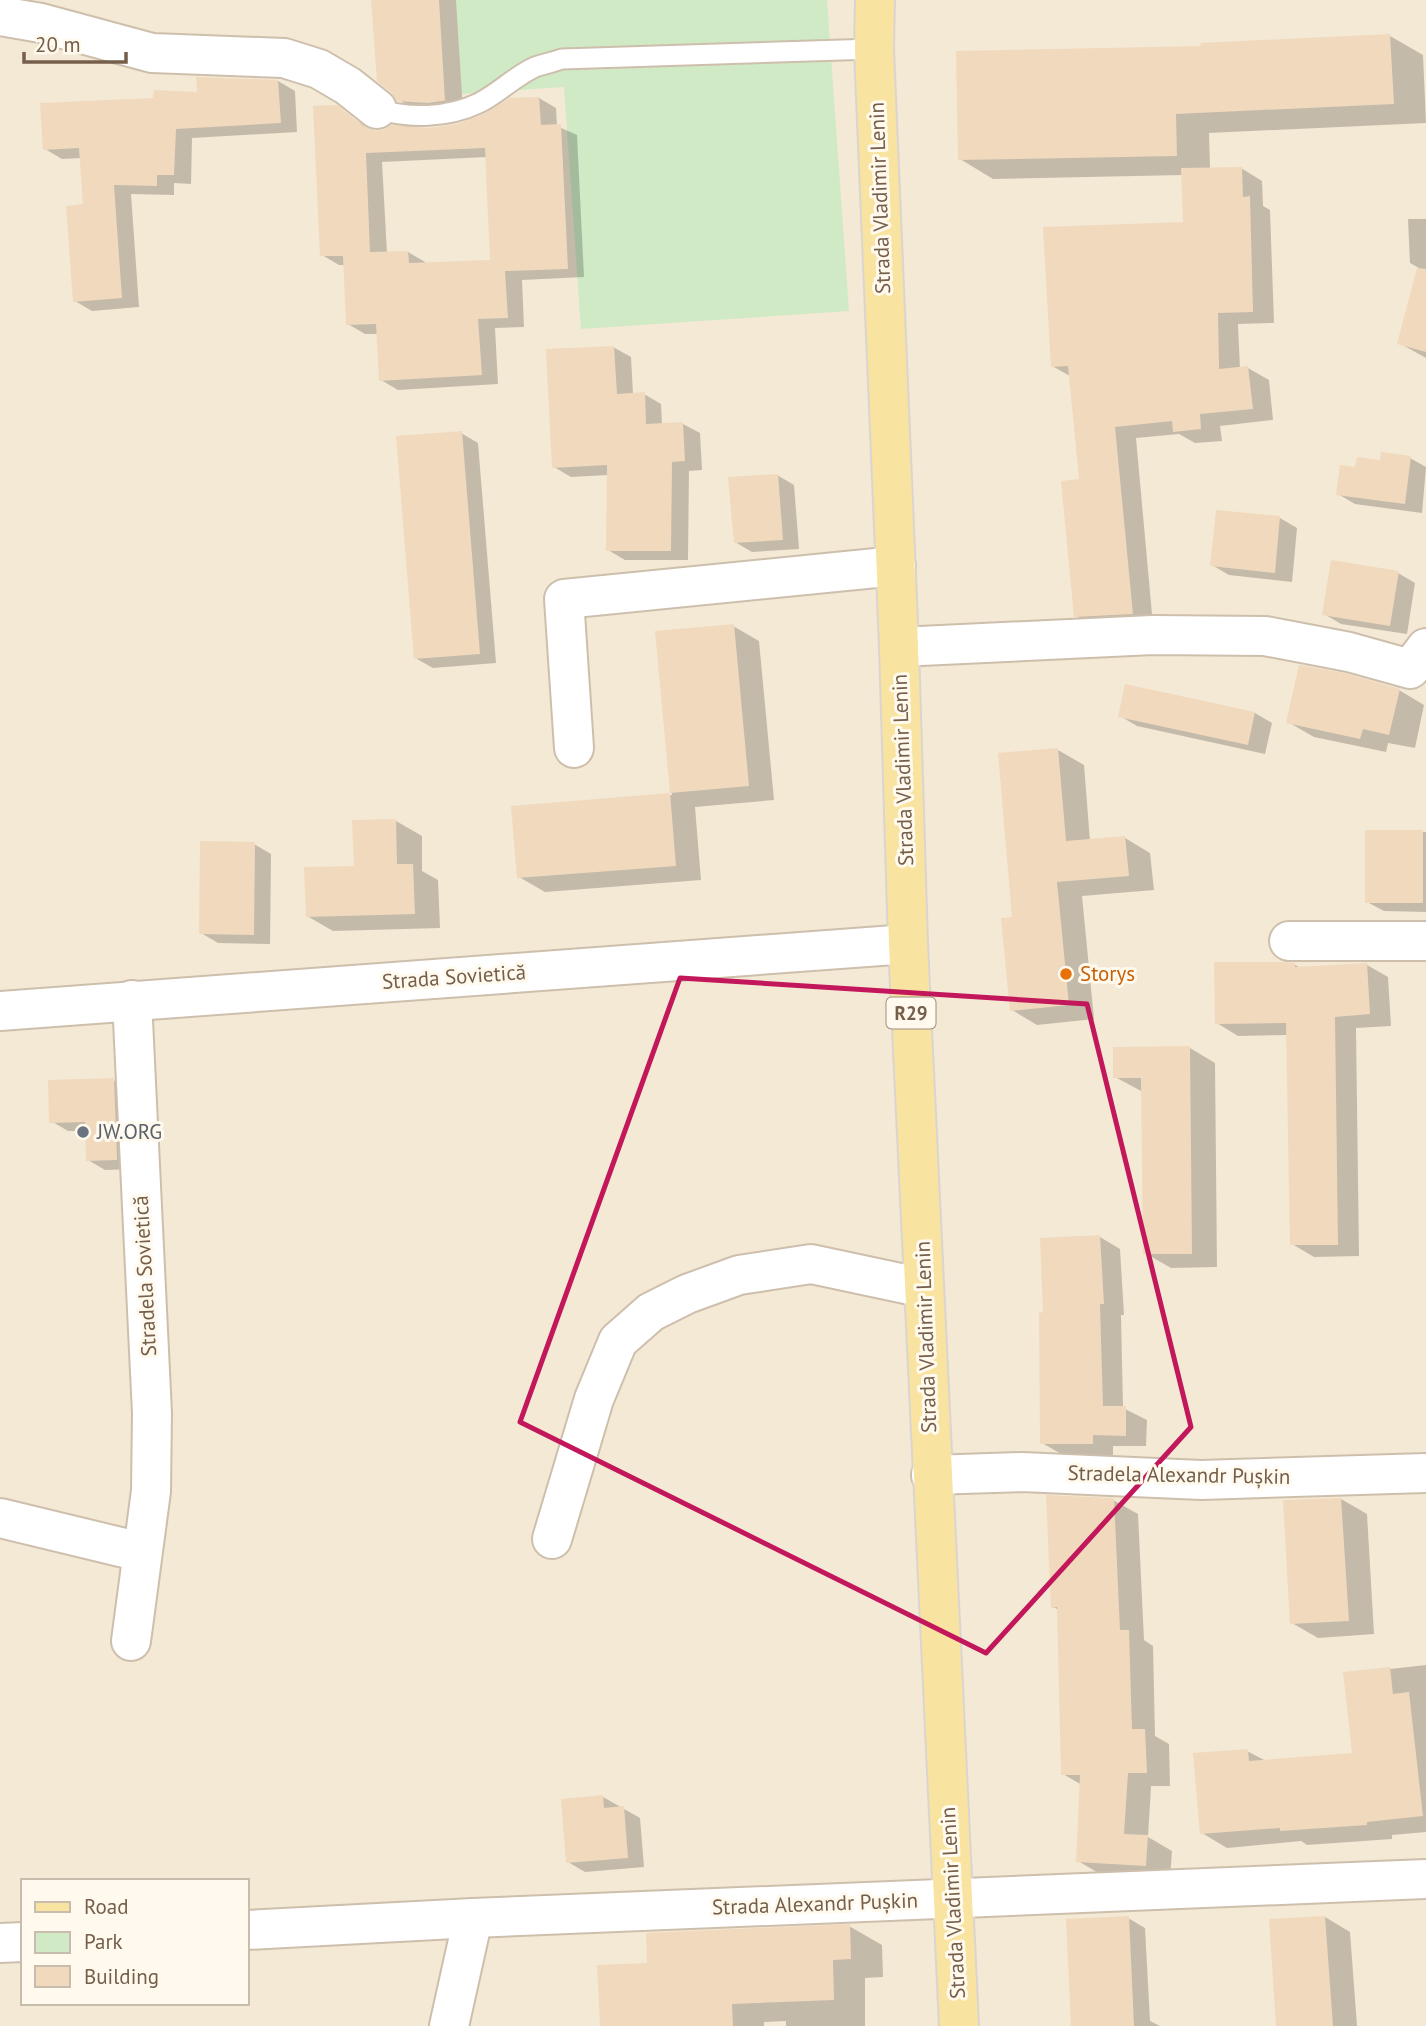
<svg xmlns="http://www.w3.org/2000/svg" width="1426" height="2026" font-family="'PT Sans',sans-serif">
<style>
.residential{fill:#f4e9d5;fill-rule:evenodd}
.green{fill:#cfeac5}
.shadow{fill:#0003;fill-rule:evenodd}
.building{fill:#f1d9be;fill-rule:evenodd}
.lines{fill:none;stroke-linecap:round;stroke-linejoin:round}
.lane-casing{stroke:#cebfad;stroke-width:23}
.street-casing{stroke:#cebfad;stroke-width:42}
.primary-casing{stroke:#dbd5d0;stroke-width:42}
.lane{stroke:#fff;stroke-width:19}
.street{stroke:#fff;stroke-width:38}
.primary{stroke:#f9e3a0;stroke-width:38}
.marked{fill:none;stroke:#c2185b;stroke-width:5;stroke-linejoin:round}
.food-dot{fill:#e8710a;stroke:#fffaed;stroke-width:2.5}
.worship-dot{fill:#6b7280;stroke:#fffaed;stroke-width:2.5}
.labels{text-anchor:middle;stroke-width:6;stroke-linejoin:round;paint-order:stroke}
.shield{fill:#fffaed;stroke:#9e8e7c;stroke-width:2}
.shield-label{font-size:19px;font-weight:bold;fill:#755f4b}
.street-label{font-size:21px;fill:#755f4b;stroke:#fffaed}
.food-label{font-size:21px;fill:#c56008;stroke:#fffaed;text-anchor:start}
.worship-label{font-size:21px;fill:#5b616d;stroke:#fffaed;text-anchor:start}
</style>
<rect width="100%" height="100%" fill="#fcf6e6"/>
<path class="residential" d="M0,0H1426V2026H0ZM23,1881H247V2003H23Z"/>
<polygon class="green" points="456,0 827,0 849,311 581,329 564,87 462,94"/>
<g class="shadow">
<polygon points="373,0 456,0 463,111 418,111 399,100"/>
<polygon points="1390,36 1423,55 1426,123 1209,133 1210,169 1241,168 1262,181 1263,206 1270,210 1274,323 1238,324 1240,369 1248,368 1269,380 1273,420 1220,426 1222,441 1195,443 1179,434 1136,438 1153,625 1097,628 1076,616 1081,481 1070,376 1052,366 1185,224 1183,175 993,179 960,159 1202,48"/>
<polygon points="278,81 295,91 297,132 192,138 191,184 174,183 174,195 131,194 139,307 92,311 75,301 85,206 82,158 62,159 45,149 155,100"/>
<path d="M539,98L556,108L557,126L577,135L584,277L522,280L524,327L495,328L498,384L398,390L381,380L378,334H365L348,324L345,265H339L322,255L336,107L373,132L429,129L457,125ZM487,157L492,262L425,264V262L408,252L387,253L382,162Z"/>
<polygon points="1408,219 1426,219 1426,358 1399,343 1419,268 1410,263"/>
<polygon points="613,347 631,357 633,394 644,394 661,404 662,425 683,424 700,433 702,470 689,471 688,560 625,560 608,550 608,475 571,477 554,467"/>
<polygon points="461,433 478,443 496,663 433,668 415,658"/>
<polygon points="1410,458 1426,467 1422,513 1355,504 1338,494 1357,469 1381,462"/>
<polygon points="777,475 794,485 799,549 752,552 735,542"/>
<polygon points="1280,518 1297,528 1292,582 1229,575 1212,565"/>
<polygon points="1398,573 1415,583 1407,634 1341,624 1324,614"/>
<polygon points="733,626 759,641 774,800 695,807 701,880 545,892 519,877 513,807 672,795 657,633"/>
<polygon points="1399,690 1424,705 1415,748 1388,743 1386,752 1314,737 1288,722"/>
<polygon points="1255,713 1272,723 1265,754 1137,726 1120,716"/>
<polygon points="1058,750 1084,765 1090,841 1125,838 1150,853 1154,890 1082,896 1094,1019 1037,1025 1012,1010 1014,918"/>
<polygon points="396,821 422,836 422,871 438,880 440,928 333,931 307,916 356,867"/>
<polygon points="1367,832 1426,832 1426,912 1384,911 1367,902"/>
<polygon points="254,844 271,854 270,944 218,943 201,933"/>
<polygon points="1295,965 1301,968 1367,965 1388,977 1391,1026 1356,1028 1359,1256 1314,1257 1292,1244 1288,1035 1238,1036 1217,1023"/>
<polygon points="1190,1048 1215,1063 1217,1267 1171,1268 1145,1253 1143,1092 1115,1077"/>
<polygon points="113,1080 130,1089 134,1169 105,1170 88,1160 87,1131 68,1131 51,1121"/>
<polygon points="1100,1237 1120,1249 1124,1315 1121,1315 1123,1408 1147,1420 1146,1446 1113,1446 1113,1455 1063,1455 1042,1443 1045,1314"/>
<polygon points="1341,1499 1367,1514 1374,1634 1318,1638 1292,1623"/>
<polygon points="1113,1500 1138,1514 1144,1640 1153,1646 1155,1736 1169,1744 1170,1786 1151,1786 1148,1837 1172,1851 1170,1879 1102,1875 1078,1861 1082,1785 1063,1774 1059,1610 1053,1607"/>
<polygon points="1426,1665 1426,1832 1392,1835 1392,1839 1307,1845 1301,1841 1227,1848 1202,1833 1247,1751 1266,1761 1354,1755 1345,1674"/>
<polygon points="603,1797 640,1818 644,1867 585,1872 568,1862"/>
<polygon points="1325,1917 1350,1932 1357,2026 1278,2026"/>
<polygon points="1128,1918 1145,1928 1150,2021 1160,2026 1074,2026"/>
<polygon points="849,1926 882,1945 883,1977 865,1978 865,2026 786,2026 786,2021 764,2022 764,2026 602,2026 649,1964"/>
</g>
<g class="building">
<polygon points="371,0 439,0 445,101 448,100 428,103 397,101 391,92 377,81"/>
<polygon points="1390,34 1394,104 1176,114 1177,156 958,160 956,51 1201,46 1200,43"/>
<polygon points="196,77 278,80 281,123 176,129 174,175 157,175 157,186 114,185 122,298 73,302 66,206 83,204 79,148 43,150 40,103 153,98 154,90 197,92"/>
<path d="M539,97L541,125L561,124L568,269L505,271L508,318L478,319L482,375L379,381L376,324L346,325L343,256H320L313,106L337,105L363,126L374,131L384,130L391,125L429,128L457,124L484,114L510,98ZM485,148L490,260L409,263L408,251L370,252L366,153Z"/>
<polygon points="1242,167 1243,197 1250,196 1253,312 1218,313 1219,369 1248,366 1253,409 1200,414 1201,429 1173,432 1172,421 1115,427 1133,614 1074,617 1061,481 1079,479 1068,366 1051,367 1043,227 1183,222 1181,168"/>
<polygon points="1417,268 1426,269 1426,352 1397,344"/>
<polygon points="614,346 617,394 645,392 646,424 683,422 685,461 672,462 671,551 606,551 607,465 552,468 546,349"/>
<polygon points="462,431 480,654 414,659 396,436"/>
<polygon points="1381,452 1411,456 1405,504 1336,495 1340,465 1355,467 1357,457 1380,460"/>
<polygon points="778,474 783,540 734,543 728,477"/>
<polygon points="1216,510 1280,516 1275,573 1210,566"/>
<polygon points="1331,560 1399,571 1390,626 1322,615"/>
<polygon points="734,624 749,786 670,793 655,631"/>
<polygon points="1299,665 1344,673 1400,689 1389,735 1363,729 1360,739 1286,723"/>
<polygon points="1125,684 1255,712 1248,745 1118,717"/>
<polygon points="1058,748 1066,841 1125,836 1129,876 1057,882 1069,1005 1010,1011 1001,918 1012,917 998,753"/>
<polygon points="670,793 676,866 517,878 511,806"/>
<polygon points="396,819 397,864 413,864 415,914 306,917 304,867 354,866 352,820"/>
<rect x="1365" y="830" width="58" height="73"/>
<polygon points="200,841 255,842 254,935 199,934"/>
<polygon points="1214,962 1284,962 1295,963 1295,967 1367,963 1370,1014 1335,1017 1338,1245 1290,1245 1286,1023 1215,1024"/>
<polygon points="1190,1046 1192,1254 1143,1254 1141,1078 1113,1078 1113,1047"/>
<polygon points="114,1078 117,1160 86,1161 85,1122 49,1123 48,1080"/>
<polygon points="1100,1235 1104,1304 1100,1304 1103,1406 1126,1406 1126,1436 1093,1435 1093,1444 1040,1444 1039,1313 1043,1312 1040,1238"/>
<polygon points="1046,1495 1114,1498 1120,1630 1129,1630 1132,1729 1145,1729 1147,1773 1128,1773 1124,1834 1148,1835 1146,1866 1076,1862 1080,1775 1061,1775 1057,1607 1051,1608"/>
<polygon points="1341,1498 1349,1621 1290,1624 1283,1500"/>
<polygon points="1390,1667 1393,1694 1409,1692 1423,1816 1367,1822 1367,1825 1280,1831 1280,1828 1200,1834 1193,1753 1248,1749 1249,1761 1352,1753 1343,1672"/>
<polygon points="603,1795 604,1808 624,1806 628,1858 566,1863 561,1799"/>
<polygon points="1129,1916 1134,2026 1071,2026 1066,1919"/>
<polygon points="1325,1916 1333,2026 1276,2026 1269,1919"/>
<polygon points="850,1924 851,1959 833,1960 834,2000 732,2004 733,2026 600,2026 597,1965 647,1963 646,1933"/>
</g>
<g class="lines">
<g class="lane-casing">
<path id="lane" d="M377,109C409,119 448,118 479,103C499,93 515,76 535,67C544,64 553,62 562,59L874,49"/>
</g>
<g class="street-casing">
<g id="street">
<polyline points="0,16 41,23 152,53 284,58 319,69 348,86 377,109"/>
<polyline points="899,647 1153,635 1265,636 1349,652 1410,669 1426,648"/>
<polyline points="574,748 564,599 896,566"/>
<polyline points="1289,941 1426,941"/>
<polyline points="0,1011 908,944"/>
<polyline points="931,1475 1022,1472 1201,1480 1426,1473"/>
<polyline points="0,1518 141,1552"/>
<polyline points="552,1539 594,1399 618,1341 651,1312 687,1294 739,1275 811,1264 924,1288"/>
<polyline points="131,1641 151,1491 152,1413 132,1000"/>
<polyline points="247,1930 473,1918 1426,1879"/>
<polyline points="0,1943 23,1942"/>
<polyline points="449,2026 473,1918"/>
</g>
</g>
<g class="primary-casing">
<polyline id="primary" points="875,0 874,49 899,647 908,944 959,2026"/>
</g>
<use href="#lane" class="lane"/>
<use href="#street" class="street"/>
<use href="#primary" class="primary"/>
</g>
<path class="marked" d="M680,978L1087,1004L1191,1427L986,1653L520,1422Z"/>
<circle class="food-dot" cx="1066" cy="974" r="7"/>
<circle class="worship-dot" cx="83" cy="1132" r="7"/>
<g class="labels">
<rect class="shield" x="886.5" y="997.5" width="49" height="31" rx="5"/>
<g class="shield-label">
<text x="911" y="1020">R29</text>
</g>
<g class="street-label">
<text transform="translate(880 198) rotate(-92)" y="7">Strada Vladimir Lenin</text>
<text transform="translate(903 770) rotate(-92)" y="7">Strada Vladimir Lenin</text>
<text transform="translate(454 977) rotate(-4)" y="7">Strada Sovietică</text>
<text transform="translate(145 1276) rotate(-93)" y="7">Stradela Sovietică</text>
<text transform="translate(926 1337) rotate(-92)" y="7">Strada Vladimir Lenin</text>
<text transform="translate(1179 1475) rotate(1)" y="7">Stradela Alexandr Pușkin</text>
<text transform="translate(953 1903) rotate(-93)" y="7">Strada Vladimir Lenin</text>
<text transform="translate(815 1904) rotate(-2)" y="7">Strada Alexandr Pușkin</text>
</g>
<g class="food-label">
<text x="1080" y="981">Storys</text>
</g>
<g class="worship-label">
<text x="97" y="1139">JW.ORG</text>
</g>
</g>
<rect x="21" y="1879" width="228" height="126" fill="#fffaed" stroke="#c8bcac" stroke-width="2"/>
<rect x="35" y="1902" width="35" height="10" fill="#f9e3a0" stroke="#c8bcac" stroke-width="2"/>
<text x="84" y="1914" font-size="21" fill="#755f4b">Road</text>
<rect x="35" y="1932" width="35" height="21" fill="#cfeac5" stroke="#c8bcac" stroke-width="2"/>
<text x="84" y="1949" font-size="21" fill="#755f4b">Park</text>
<rect x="35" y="1966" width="35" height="21" fill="#f1d9be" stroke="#c8bcac" stroke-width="2"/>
<text x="84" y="1984" font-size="21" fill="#755f4b">Building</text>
<path d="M24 52v10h102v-10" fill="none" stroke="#755f4b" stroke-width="3.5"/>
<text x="35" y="52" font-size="21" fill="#755f4b" stroke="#fffaed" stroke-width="5" paint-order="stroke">20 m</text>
</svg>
